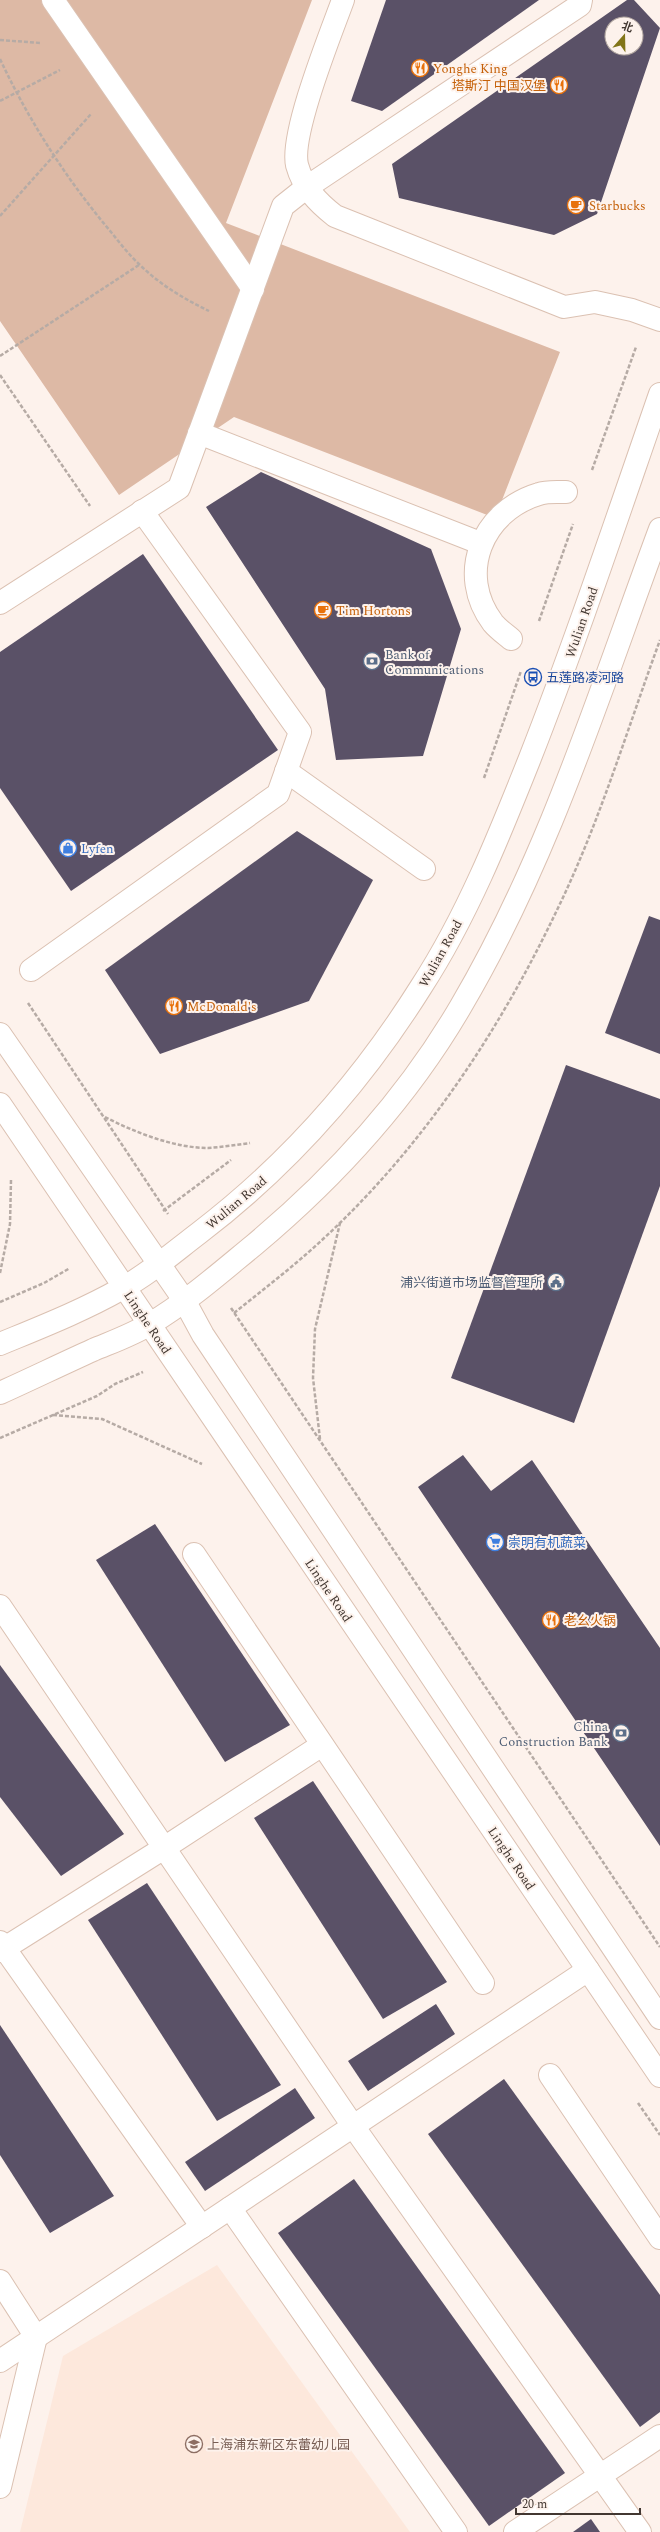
<svg xmlns="http://www.w3.org/2000/svg" width="660" height="2532" font-family="Spectral,'Noto Sans SC',serif">
<style>
.built{fill:#fde8dc}
.green{fill:#ddb9a5}
.building{fill:#5a5167;fill-rule:evenodd}
.lines{fill:none;stroke-linecap:round;stroke-linejoin:round}
.lane-casing{stroke:#dbc1b2;stroke-width:24}
.street-casing{stroke:#dbc1b2;stroke-width:24}
.secondary-casing{stroke:#dbc1b2;stroke-width:24}
.path{stroke:#b6aba5;stroke-width:2.5;stroke-dasharray:4 2;stroke-linecap:butt}
.lane{stroke:#fff;stroke-width:22}
.street{stroke:#fff;stroke-width:22}
.secondary{stroke:#fff;stroke-width:22}
.labels{text-anchor:middle;stroke-width:4;stroke-linejoin:round;paint-order:stroke}
.food-label{font-size:13px;fill:#c56008;stroke:#fdf2ec;text-anchor:start}
.street-label{font-size:13px;fill:#423731;stroke:#fdf2ec}
.service-label{font-size:13px;fill:#4e5e75;stroke:#fdf2ec;text-anchor:end}
.transit-label{font-size:13px;fill:#164399;stroke:#fdf2ec;text-anchor:start}
.shop-label{font-size:13px;fill:#366cbe;stroke:#fdf2ec;text-anchor:start}
.education-label{font-size:13px;fill:#785e54;stroke:#fdf2ec;text-anchor:start}
</style>
<rect width="100%" height="100%" fill="#fdf2ec"/>
<polygon class="built" points="217,2265 410,2532 20,2532 63,2356"/>
<polygon class="green" points="0,0 312,0 226,223 560,352 495,518 234,417 119,495 0,321"/>
<g class="building">
<polygon points="386,0 539,0 382,111 351,101"/>
<path d="M627,0H634L660,28L597,214L554,235L399,198L392,164ZM612,24H636V48H612Z"/>
<polygon points="261,472 431,549 461,629 423,756 336,760 325,689 206,507"/>
<polygon points="143,554 278,750 71,891 0,788 0,652"/>
<polygon points="297,831 373,880 309,1001 160,1054 105,970"/>
<polygon points="649,916 660,920 660,1054 605,1033"/>
<polygon points="566,1065 660,1099 660,1186 574,1423 451,1378"/>
<polygon points="463,1455 491,1491 532,1460 660,1648 660,1846 418,1487"/>
<polygon points="155,1524 290,1725 225,1762 96,1560"/>
<polygon points="0,1665 124,1834 61,1876 0,1797"/>
<polygon points="313,1781 447,1982 383,2019 254,1818"/>
<polygon points="147,1883 281,2085 217,2121 88,1920"/>
<polygon points="436,2004 455,2034 368,2091 348,2061"/>
<polygon points="0,2025 114,2196 50,2233 0,2155"/>
<polygon points="504,2079 660,2295 660,2412 640,2427 428,2134"/>
<polygon points="295,2088 315,2118 205,2191 185,2162"/>
<polygon points="354,2179 565,2473 489,2526 278,2233"/>
<polygon points="591,2519 600,2532 573,2532"/>
</g>
<g class="lines">
<g class="lane-casing">
<g id="lane">
<path d="M343,0C331,33 290,134 297,165C303,187 317,202 335,216L564,307L595,302L632,310L660,320"/>
<polyline points="194,1554 483,1983"/>
<polyline points="0,1606 353,2126 640,2532"/>
<polyline points="0,1942 202,2227"/>
<polyline points="0,1951 164,1848 322,1745"/>
<polyline points="550,2075 660,2238"/>
<polyline points="230,2208 456,2532"/>
<polyline points="0,2281 36,2337 0,2487"/>
<polyline points="0,2361 588,1970"/>
<polyline points="515,2532 660,2436"/>
</g>
</g>
<g class="street-casing">
<g id="street">
<polyline points="53,0 253,289"/>
<polyline points="199,433 480,543"/>
<polyline points="0,603 179,488 283,206 307,187 580,5 581,0"/>
<path d="M511,639C505,634 498,629 493,623C456,574 482,511 539,494C547,491 557,492 566,492"/>
<polyline points="286,771 424,869"/>
<polyline points="31,970 278,794 300,732 142,511"/>
</g>
</g>
<g class="secondary-casing">
<g id="secondary">
<polyline points="0,1034 184,1300 203,1335 660,2018"/>
<polyline points="0,1104 660,2076"/>
<path d="M0,1344C41,1327 82,1311 121,1289C149,1274 174,1252 199,1233C288,1165 362,1081 421,987C467,916 499,836 530,758C577,638 618,515 660,394"/>
<path d="M0,1393C31,1379 62,1364 93,1350C112,1342 132,1335 150,1324C187,1302 221,1272 254,1245C334,1178 408,1097 461,1006C549,857 600,690 660,529"/>
</g>
</g>
<g class="path">
<polyline points="0,40 41,43"/>
<path d="M0,59C29,121 67,180 111,232C120,243 129,255 139,264C159,284 184,299 209,311"/>
<polyline points="0,101 60,70"/>
<polyline points="0,216 91,114"/>
<polyline points="0,356 139,265"/>
<polyline points="0,375 90,506"/>
<polyline points="592,470 636,347"/>
<polyline points="539,621 573,524"/>
<polyline points="484,778 521,671"/>
<polyline points="28,1003 168,1214"/>
<path d="M105,1117C134,1132 174,1148 208,1148C222,1147 236,1145 250,1143"/>
<polyline points="163,1211 231,1160"/>
<polyline points="0,1273 10,1224 11,1180"/>
<polyline points="0,1302 44,1283 70,1268"/>
<polyline points="231,1308 660,1947"/>
<path d="M234,1313C264,1289 294,1266 322,1240C422,1148 499,1032 557,910C599,824 627,730 660,640"/>
<polyline points="53,1415 102,1419 202,1464"/>
<polyline points="0,1438 97,1396 115,1384 143,1372"/>
<polyline points="320,1439 313,1378 315,1329 340,1223"/>
<polyline points="638,2103 660,2135"/>
</g>
<use href="#lane" class="lane"/>
<use href="#street" class="street"/>
<use href="#secondary" class="secondary"/>
</g>
<defs>
<g id="restaurant-ring" transform="scale(0.9)"><circle r="9.5" fill="#fdf2ec" stroke="#e8710a" stroke-width="1.5"/><path d="M-5-6h1v4h1v-4h1v4h1v-4h1v5L-1.5 .5V6h-2V.5L-5-1ZM5-6V6H3V1.5H1.5Q1.5-4 5-6Z" fill="#e8710a"/></g>
<g id="cafe-ring" transform="scale(0.9)"><circle r="9.5" fill="#fdf2ec" stroke="#e8710a" stroke-width="1.5"/><path d="M-5.5-4.5H6V0H3Q3 3.5 0 3.5H-2.5Q-5.5 3.5-5.5 0ZM3-3.2v2h1.7v-2ZM-6 4.5H4V6H-6Z" fill="#e8710a"/></g>
<g id="bank-ring" transform="scale(0.9)"><circle r="9.5" fill="#fdf2ec" stroke="#5c6f8a" stroke-width="1.5"/><path d="M-6-4H6V4H-6ZM0-2.3a2.3 2.3 0 1 0 0 4.6a2.3 2.3 0 1 0 0-4.6Z" fill="#5c6f8a"/></g>
<g id="bus-ring" transform="scale(0.9)"><circle r="9.5" fill="#fdf2ec" stroke="#1a4fb4" stroke-width="1.5"/><path d="M-5-6H5V4H4V6H2V4H-2V6H-4V4H-5ZM-3.5-4V0h7V-4ZM-3.5 1.2v1.5H-2V1.2ZM2 1.2v1.5H3.5V1.2Z" fill="#1a4fb4"/></g>
<g id="shop-ring" transform="scale(0.9)"><circle r="9.5" fill="#fdf2ec" stroke="#3f7fe0" stroke-width="1.5"/><path d="M-5-2.5h2.3a2.7 3.5 0 0 1 5.4 0H5L5.5 6h-11ZM-1.5-2.5h3a1.5 2.3 0 0 0-3 0Z" fill="#3f7fe0"/></g>
<g id="civic-ring" transform="scale(0.9)"><circle r="9.5" fill="#fdf2ec" stroke="#5c6f8a" stroke-width="1.5"/><path d="M-.6-6.5H3V-4.5H.6V-3L4-1V1h2V6H-6V1h2V-1L-.6-3ZM-1.2 2.5V6h2.4V2.5Z" fill="#5c6f8a"/></g>
<g id="supermarket-ring" transform="scale(0.9)"><circle r="9.5" fill="#fdf2ec" stroke="#3f7fe0" stroke-width="1.5"/><path d="M-6-5.5h2.5l.6 2H6L4.5 2H-2.5L-4.4-4H-6ZM-1.5 3.2a1.3 1.3 0 1 0 .1 0ZM3 3.2a1.3 1.3 0 1 0 .1 0Z" fill="#3f7fe0"/></g>
<g id="school-ring" transform="scale(0.9)"><circle r="9.5" fill="#fdf2ec" stroke="#8d6e63" stroke-width="1.5"/><path d="M0-5L7-2L0 1L-7-2ZM-4 1L0 2.5L4 1V4Q0 6-4 4Z" fill="#8d6e63"/></g>
</defs>
<g fill-rule="evenodd">
<use href="#restaurant-ring" x="420" y="68"/>
<use href="#restaurant-ring" x="559" y="85"/>
<use href="#cafe-ring" x="576" y="205"/>
<use href="#cafe-ring" x="323" y="610"/>
<use href="#bank-ring" x="372" y="661"/>
<use href="#bus-ring" x="533" y="677"/>
<use href="#shop-ring" x="68" y="848"/>
<use href="#restaurant-ring" x="174" y="1006"/>
<use href="#civic-ring" x="556" y="1282"/>
<use href="#supermarket-ring" x="495" y="1542"/>
<use href="#restaurant-ring" x="551" y="1620"/>
<use href="#bank-ring" x="621" y="1733"/>
<use href="#school-ring" x="194" y="2444"/>
</g>
<g class="labels">
<g class="food-label">
<text x="433" y="73">Yonghe King</text>
<text x="546" y="90" text-anchor="end">塔斯汀 中国汉堡</text>
<text x="589" y="210">Starbucks</text>
<text x="336" y="615">Tim Hortons</text>
<text x="187" y="1011">McDonald's</text>
<text x="564" y="1625">老幺火锅</text>
</g>
<g class="street-label">
<text transform="translate(581 622) rotate(-71)" y="5">Wulian Road</text>
<text transform="translate(440 953) rotate(-61)" y="5">Wulian Road</text>
<text transform="translate(236 1202) rotate(-40)" y="5">Wulian Road</text>
<text transform="translate(148 1322) rotate(56)" y="5">Linghe Road</text>
<text transform="translate(329 1590) rotate(56)" y="5">Linghe Road</text>
<text transform="translate(512 1858) rotate(56)" y="5">Linghe Road</text>
</g>
<g class="service-label">
<text x="385" y="659" text-anchor="start">Bank of<tspan x="385" dy="15">Communications</tspan></text>
<text x="543" y="1287">浦兴街道市场监督管理所</text>
<text x="608" y="1731">China<tspan x="608" dy="15">Construction Bank</tspan></text>
</g>
<g class="transit-label">
<text x="546" y="682">五莲路凌河路</text>
</g>
<g class="shop-label">
<text x="81" y="853">Lyfen</text>
<text x="508" y="1547">崇明有机蔬菜</text>
</g>
<g class="education-label">
<text x="207" y="2449">上海浦东新区东蕾幼儿园</text>
</g>
</g>
<g transform="translate(624 36) rotate(20)"><circle r="19" fill="#fdf2ec" stroke="#b2a7a1"/>
<path d="M0-3L7 15L0 10L-7 15Z" fill="#827518"/>
<text y="-6" font-size="11" font-weight="bold" text-anchor="middle" fill="#423731">北</text>
</g>
<path d="M516 2508v6h124v-6" fill="none" stroke="#423731" stroke-width="2"/>
<text x="522" y="2508" font-size="12" fill="#423731" stroke="#fdf2ec" stroke-width="3" paint-order="stroke">20 m</text>
</svg>
